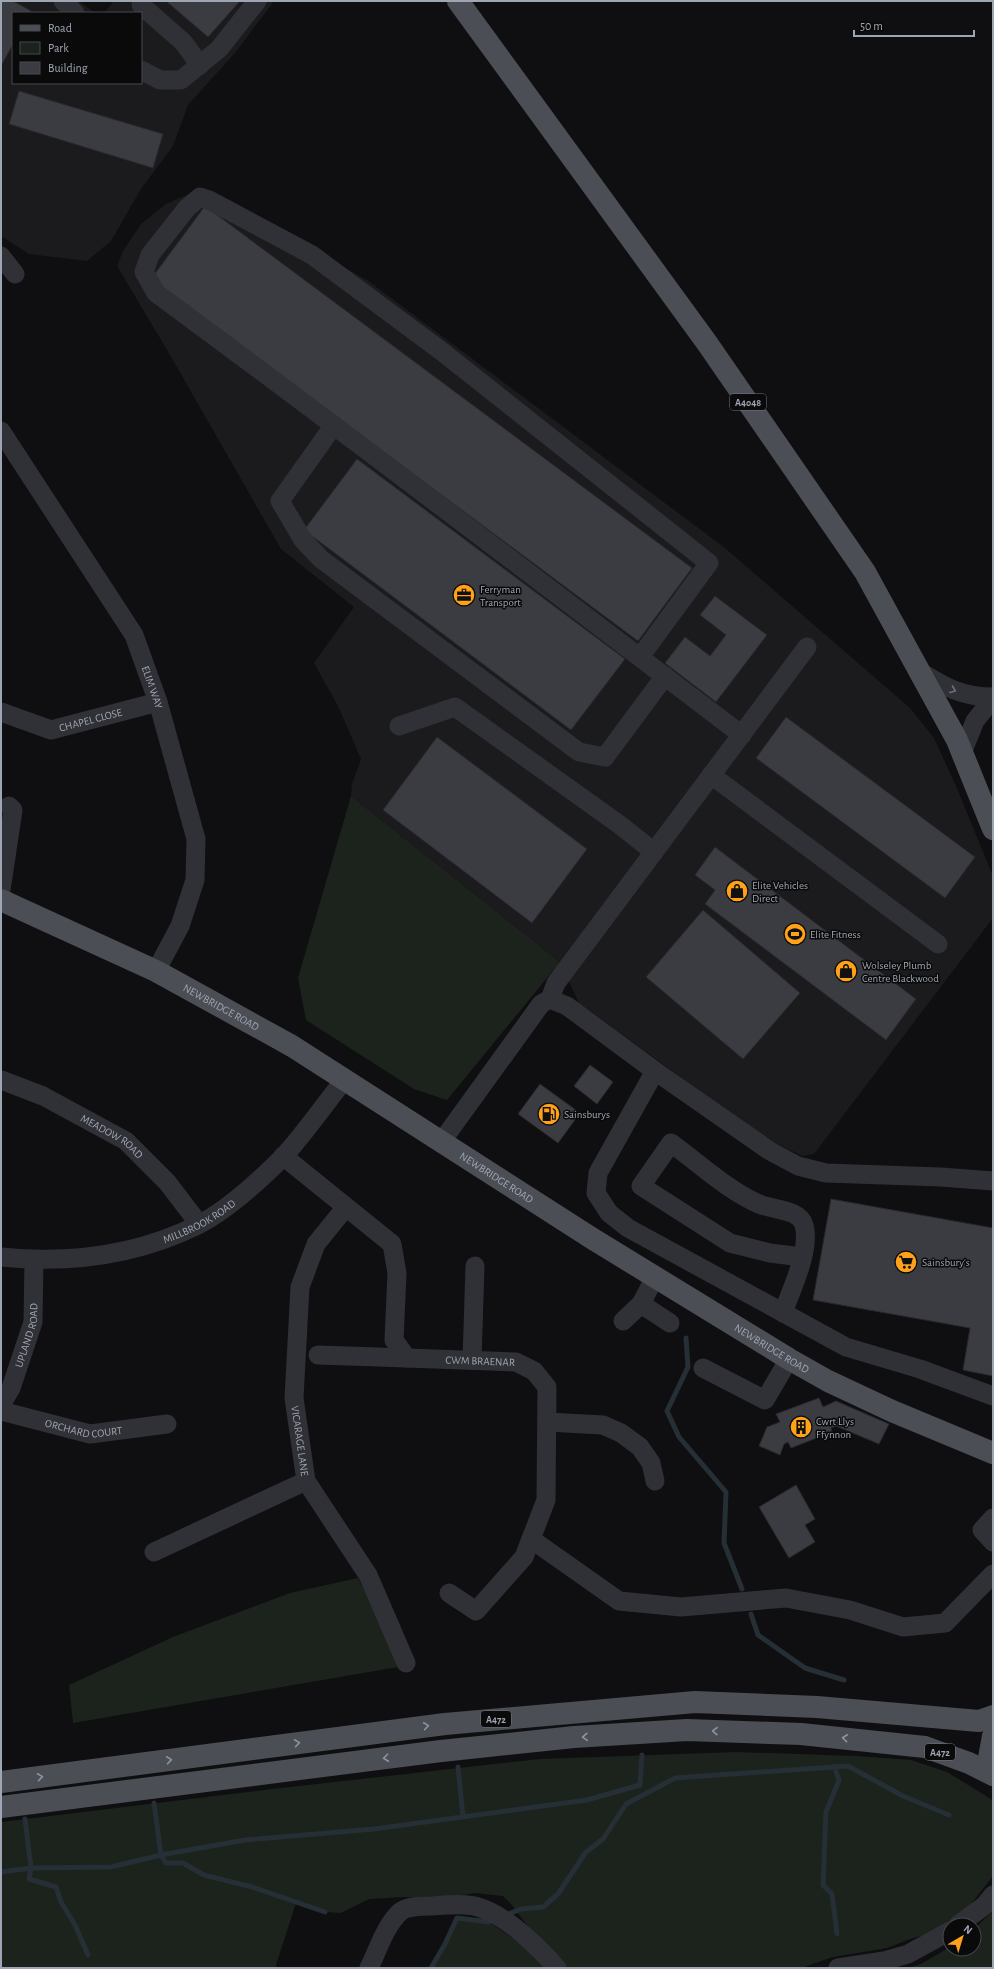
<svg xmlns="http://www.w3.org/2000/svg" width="994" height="1969" font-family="'Alegreya Sans',sans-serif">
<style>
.built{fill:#1b1b1e}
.green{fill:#1b231c}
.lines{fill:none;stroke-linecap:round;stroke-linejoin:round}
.stream{stroke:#252f35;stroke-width:5}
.building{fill:#3b3c41;stroke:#29292d}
.minor{stroke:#303136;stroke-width:19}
.major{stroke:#4b4e55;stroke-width:22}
.oneway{stroke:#6d717b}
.oneway2{stroke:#8e94a0}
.labels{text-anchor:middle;stroke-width:3;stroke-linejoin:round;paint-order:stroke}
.shield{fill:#0a0a0b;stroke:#727781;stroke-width:1}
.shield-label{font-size:10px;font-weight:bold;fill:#9fa6b3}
.poi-label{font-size:11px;fill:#9fa6b3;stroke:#0a0a0b;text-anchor:start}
.street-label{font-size:11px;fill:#9fa6b3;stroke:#0a0a0b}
</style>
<rect width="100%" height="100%" fill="#0f0f11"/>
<g class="built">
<polygon points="1,1 79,1 95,13 13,13 13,83 141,83 141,13 104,13 114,1 274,1 235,53 188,105 173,146 141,189 111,241 87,261 29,254 1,236"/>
<polygon points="205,192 367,280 725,548 910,708 934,738 956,786 993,876 993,918 814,1154 802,1156 774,1142 727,1111 579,1003 560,962 351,796 352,784 361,759 338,706 314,663 354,607 281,549 170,355 117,266 123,251 141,224 166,204 184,196"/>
</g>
<g class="green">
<polygon points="351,796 560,962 447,1100 414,1089 306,1020 298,978"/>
<polygon points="358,1578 404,1666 73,1723 69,1685 173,1637 290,1593"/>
<polygon points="736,1752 857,1756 911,1760 947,1772 991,1799 993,1804 993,1876 967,1909 935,1932 910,1939 887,1948 833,1957 801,1968 568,1968 536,1937 511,1904 503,1896 475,1893 445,1898 403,1897 369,1899 341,1913 325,1912 296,1903 276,1965 277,1968 1,1968 1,1822 272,1789 540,1759"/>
<polygon points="993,1911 993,1968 908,1968 921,1964 950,1947 950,1949 974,1949 974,1929"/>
<polygon points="457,1918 489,1922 526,1947 546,1968 431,1968 445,1944"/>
</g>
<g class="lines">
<g class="stream">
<polyline points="686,1338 688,1367 667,1411 679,1437 726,1492 724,1543 742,1589"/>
<polyline points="751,1614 758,1635 805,1668 844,1680"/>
<polyline points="834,1766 839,1780 826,1812 823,1885 832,1894 837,1934"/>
<polyline points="458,1767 463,1817"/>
<polyline points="154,1803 161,1855 166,1863 183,1863 204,1875 252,1887 325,1912"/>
<polyline points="25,1819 31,1868 29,1879 56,1887 61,1902 75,1925 88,1955"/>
<polyline points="1,1872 31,1868 111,1867 161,1855 245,1840 374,1829 587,1800 640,1785 642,1755"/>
<polyline points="506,1915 521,1909 543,1907 558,1894 586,1852 603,1839 626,1804 675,1778 848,1766 903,1796 949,1815"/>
<polyline points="431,1968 445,1944 457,1918 489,1922 494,1919"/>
</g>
</g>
<g class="building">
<polygon points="1,1 13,1 31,11 30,13 13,13 13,44 1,66"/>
<polygon points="166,1 240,1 208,37"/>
<polygon points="19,91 163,134 153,168 9,124"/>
<polygon points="205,206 692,568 638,641 151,279"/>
<polygon points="357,459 625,659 571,730 304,530"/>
<polygon points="715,596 767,635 716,702 665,663 685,637 710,656 726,635 700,615"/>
<polygon points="786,717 975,857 945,898 756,758"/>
<polygon points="437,737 587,849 532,923 383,810"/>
<polygon points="715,847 916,999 886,1040 705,904 715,890 695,875"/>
<polygon points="703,910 800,993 743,1059 646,977"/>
<polygon points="590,1065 613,1082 597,1104 574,1086"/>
<polygon points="540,1084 580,1113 558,1143 518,1114"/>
<polygon points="831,1199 993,1228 993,1376 963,1370 970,1328 813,1300"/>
<polygon points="819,1398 823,1407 836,1401 889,1424 879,1444 836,1426 831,1428 832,1432 791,1448 788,1442 784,1444 780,1455 759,1446 767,1427 780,1422 776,1414"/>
<polygon points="796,1485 815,1519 805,1525 815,1542 789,1558 759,1507"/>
</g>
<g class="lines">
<g class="minor">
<polyline points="63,1 75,13"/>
<polyline points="141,5 183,42 200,65"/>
<polyline points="141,70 160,80 181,80 219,49 257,1"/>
<polyline points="1,256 15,274"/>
<polyline points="334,425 280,501 303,540 321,559 579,752 605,757 665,676"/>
<path id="s1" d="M1,431L134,635L158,702L196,839L195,880L180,926L156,971"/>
<path d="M640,657L709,563L440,350L312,255L209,200L200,197L187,208L150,255L144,272L156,293C353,438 547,587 742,735"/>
<path d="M919,671C945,687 962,697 993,697"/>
<path id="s2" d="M1,712L51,730L158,702"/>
<polyline points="399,726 455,707 620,825 654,852"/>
<polyline points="962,753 975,721 993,698"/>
<polyline points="711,775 938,944"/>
<polyline points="1,890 13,810 9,806"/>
<polyline points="550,999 556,983 807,647"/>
<polyline points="655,1071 598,1173 596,1193 609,1213 628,1228 846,1347 920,1369 993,1396"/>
<path id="s3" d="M1,1080L43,1096L126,1141L167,1182L199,1224"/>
<polyline points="442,1141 541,1004 550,999 567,1006 655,1071 770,1151 798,1166 826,1173 941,1177 993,1181"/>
<path id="s4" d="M283,1156L392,1244L397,1273L394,1340L407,1358L516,1362L534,1371L547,1387L546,1500L524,1557L476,1611L449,1593"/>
<path id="s5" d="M346,1207L316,1244L300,1287L294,1398L306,1481L368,1575L406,1663"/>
<path id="s6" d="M1,1257C70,1264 135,1256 198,1225C228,1210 259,1181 283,1157C305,1133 324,1105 345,1079"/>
<polyline points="641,1304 670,1323"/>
<path d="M783,1313C791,1290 811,1250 804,1225C800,1209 772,1210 759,1204C727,1190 700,1164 671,1143L641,1186L730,1243L770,1253L802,1257"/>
<polyline points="623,1321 641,1304 655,1277"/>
<polyline points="318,1355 407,1358"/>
<polyline points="472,1360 475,1266"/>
<polyline points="703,1368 765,1400 789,1359"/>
<path id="s7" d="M1,1405L11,1388L33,1322L34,1260"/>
<path id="s8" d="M1,1411L90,1434L167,1424"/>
<polyline points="547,1422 603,1425 621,1433 640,1447 651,1463 655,1481"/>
<polyline points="993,1518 982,1530 993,1542"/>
<polyline points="531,1539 619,1601 681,1607 786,1598 850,1610 903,1627 945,1623 993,1574"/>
<polyline points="154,1552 306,1481"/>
<polyline points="958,1925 984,1906 993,1895"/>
<path d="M369,1968C378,1950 385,1926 400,1912C407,1906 423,1906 432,1906C447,1905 464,1903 478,1907C506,1915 538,1947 557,1968"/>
<polyline points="838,1968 884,1961 908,1954 950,1931"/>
</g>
<g class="major">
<polyline points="458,1 707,343 865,572 957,740 993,829"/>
<path id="s9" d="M1,900L156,971L292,1046L593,1239L789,1359L828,1381L892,1411L993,1453"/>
<polyline points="993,1736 989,1758 993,1775"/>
<polyline points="1,1782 445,1724 695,1702 817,1707 979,1721 993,1716"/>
<polyline points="1,1807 441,1751 574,1737 687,1730 801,1734 925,1747 969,1763 993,1775"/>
</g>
</g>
<defs><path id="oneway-chevron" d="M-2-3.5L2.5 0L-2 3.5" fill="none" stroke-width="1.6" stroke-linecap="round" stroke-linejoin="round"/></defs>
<use class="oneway" href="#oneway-chevron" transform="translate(953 690) rotate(22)"/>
<g class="oneway2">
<use href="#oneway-chevron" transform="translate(426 1726) rotate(-8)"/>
<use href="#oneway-chevron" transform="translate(715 1731) rotate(-178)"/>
<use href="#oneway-chevron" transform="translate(585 1737) rotate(176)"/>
<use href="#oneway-chevron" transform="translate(845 1738) rotate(-174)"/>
<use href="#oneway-chevron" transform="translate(297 1743) rotate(-8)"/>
<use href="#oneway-chevron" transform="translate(386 1758) rotate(173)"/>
<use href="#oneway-chevron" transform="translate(169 1760) rotate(-8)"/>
<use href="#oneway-chevron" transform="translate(40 1777) rotate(-8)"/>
</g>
<defs>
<g id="office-disc" transform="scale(1.15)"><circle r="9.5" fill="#ffa218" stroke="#0a0a0b"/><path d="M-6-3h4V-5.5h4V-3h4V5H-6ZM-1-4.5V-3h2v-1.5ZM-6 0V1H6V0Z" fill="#111"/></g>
<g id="shop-disc" transform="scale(1.15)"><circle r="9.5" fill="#ffa218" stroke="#0a0a0b"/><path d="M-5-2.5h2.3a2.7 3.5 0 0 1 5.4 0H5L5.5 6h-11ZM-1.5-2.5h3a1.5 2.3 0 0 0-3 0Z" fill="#111"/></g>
<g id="stadium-disc" transform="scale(1.15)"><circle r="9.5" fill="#ffa218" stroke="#0a0a0b"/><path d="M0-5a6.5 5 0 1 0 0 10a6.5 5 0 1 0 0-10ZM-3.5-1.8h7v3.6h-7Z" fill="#111"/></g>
<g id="fuel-disc" transform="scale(1.15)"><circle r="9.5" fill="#ffa218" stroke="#0a0a0b"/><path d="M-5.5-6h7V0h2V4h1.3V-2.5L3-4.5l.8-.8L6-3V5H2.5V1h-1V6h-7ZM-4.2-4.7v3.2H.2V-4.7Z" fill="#111"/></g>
<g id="supermarket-disc" transform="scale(1.15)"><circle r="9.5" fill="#ffa218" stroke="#0a0a0b"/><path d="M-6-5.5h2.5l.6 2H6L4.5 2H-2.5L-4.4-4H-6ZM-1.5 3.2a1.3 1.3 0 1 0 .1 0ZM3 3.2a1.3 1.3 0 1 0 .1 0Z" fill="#111"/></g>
<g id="building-disc" transform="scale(1.15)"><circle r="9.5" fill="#ffa218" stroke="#0a0a0b"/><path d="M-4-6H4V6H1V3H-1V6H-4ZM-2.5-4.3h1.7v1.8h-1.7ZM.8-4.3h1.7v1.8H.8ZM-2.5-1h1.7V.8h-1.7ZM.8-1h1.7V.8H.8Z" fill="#111"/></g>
</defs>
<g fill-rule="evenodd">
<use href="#office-disc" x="464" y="595"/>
<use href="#shop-disc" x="737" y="891"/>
<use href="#stadium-disc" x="795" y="934"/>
<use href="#shop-disc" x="846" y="971"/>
<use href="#fuel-disc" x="549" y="1114"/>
<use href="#supermarket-disc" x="906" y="1262"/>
<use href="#building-disc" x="801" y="1427"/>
</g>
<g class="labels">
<g class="shield">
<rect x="730" y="394" width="36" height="16" rx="3"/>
<rect x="481" y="1711" width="30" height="16" rx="3"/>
<rect x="925" y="1744" width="30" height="16" rx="3"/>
</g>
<g class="shield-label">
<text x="748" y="406">A4048</text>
<text x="496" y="1723">A472</text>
<text x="940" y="1756">A472</text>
</g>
<g class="poi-label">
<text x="480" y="593">Ferryman<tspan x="480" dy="13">Transport</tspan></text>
<text x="752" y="889">Elite Vehicles<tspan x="752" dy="13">Direct</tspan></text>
<text x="810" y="938">Elite Fitness</text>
<text x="862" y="969">Wolseley Plumb<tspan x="862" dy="13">Centre Blackwood</tspan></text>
<text x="564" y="1118">Sainsburys</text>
<text x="922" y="1266">Sainsbury's</text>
<text x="816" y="1425">Cwrt Llys<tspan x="816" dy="13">Ffynnon</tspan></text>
</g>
<g class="street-label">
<text dy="4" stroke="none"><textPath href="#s1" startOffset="299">ELIM WAY</textPath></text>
<text dy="4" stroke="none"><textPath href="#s2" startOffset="94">CHAPEL CLOSE</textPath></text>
<text dy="4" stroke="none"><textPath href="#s9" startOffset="245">NEWBRIDGE ROAD</textPath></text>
<text dy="4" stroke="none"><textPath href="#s3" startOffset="125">MEADOW ROAD</textPath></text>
<text dy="4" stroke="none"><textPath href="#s9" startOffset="569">NEWBRIDGE ROAD</textPath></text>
<text dy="4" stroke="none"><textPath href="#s6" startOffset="205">MILLBROOK ROAD</textPath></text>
<text dy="4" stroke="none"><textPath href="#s7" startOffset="75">UPLAND ROAD</textPath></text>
<text dy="4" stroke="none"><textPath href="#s9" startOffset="893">NEWBRIDGE ROAD</textPath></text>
<text dy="4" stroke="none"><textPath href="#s4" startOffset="332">CWM BRAENAR</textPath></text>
<text dy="4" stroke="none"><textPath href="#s8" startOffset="85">ORCHARD COURT</textPath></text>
<text dy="4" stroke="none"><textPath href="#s5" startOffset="248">VICARAGE LANE</textPath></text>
</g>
</g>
<rect width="994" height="1969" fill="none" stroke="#9fa6b3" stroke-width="4"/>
<rect x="12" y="12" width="130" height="72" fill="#0a0a0b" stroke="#46484e"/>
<rect x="20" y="25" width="20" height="6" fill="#4b4e55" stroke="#46484e"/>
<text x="48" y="32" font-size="12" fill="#9fa6b3">Road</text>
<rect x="20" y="42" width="20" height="12" fill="#1b231c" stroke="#46484e"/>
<text x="48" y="52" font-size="12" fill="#9fa6b3">Park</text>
<rect x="20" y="62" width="20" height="12" fill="#3b3c41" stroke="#46484e"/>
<text x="48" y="72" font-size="12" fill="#9fa6b3">Building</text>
<g transform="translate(962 1937) rotate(38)"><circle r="19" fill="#0a0a0b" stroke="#46484e"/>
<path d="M0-3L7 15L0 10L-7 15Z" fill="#ffa218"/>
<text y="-6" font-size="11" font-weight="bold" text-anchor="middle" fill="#9fa6b3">N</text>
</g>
<path d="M854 30v6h120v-6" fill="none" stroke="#9fa6b3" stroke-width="2"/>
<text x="860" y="30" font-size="12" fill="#9fa6b3" stroke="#0a0a0b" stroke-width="3" paint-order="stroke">50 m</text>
</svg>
